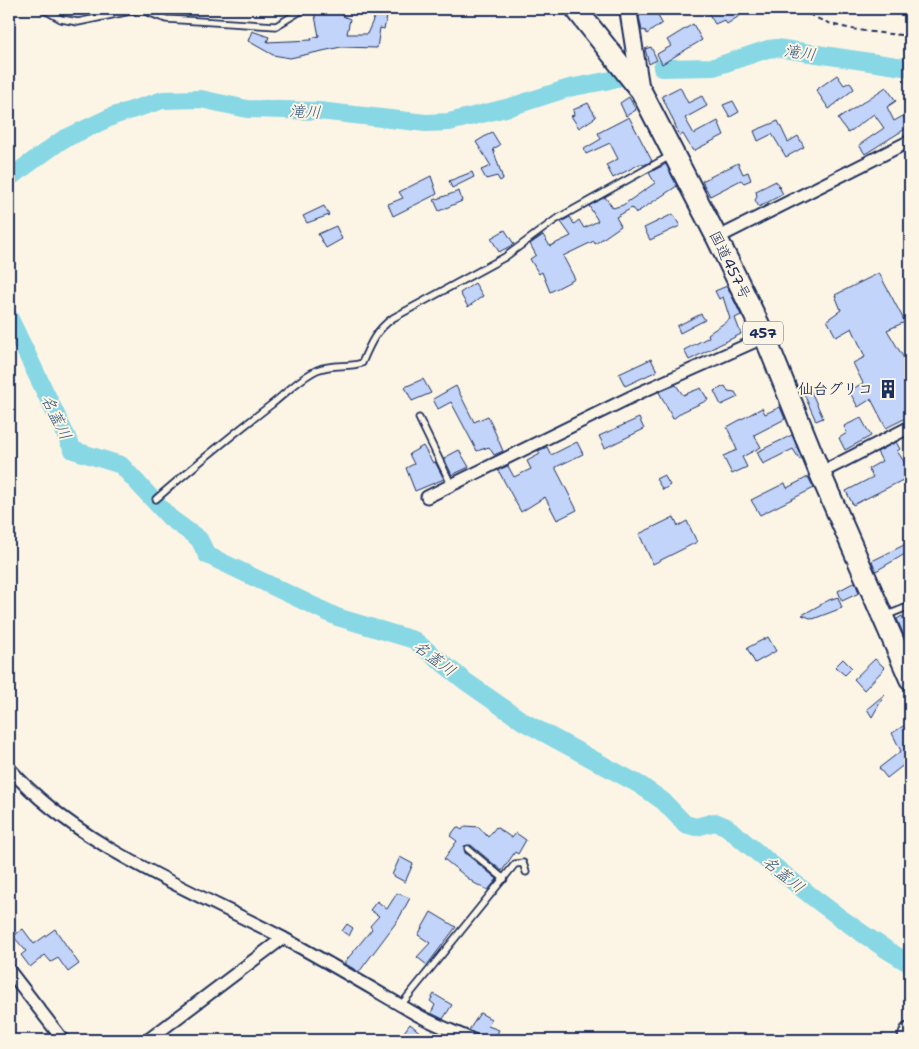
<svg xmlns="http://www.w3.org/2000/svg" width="919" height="1049" font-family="'Shantell Sans','Klee One',sans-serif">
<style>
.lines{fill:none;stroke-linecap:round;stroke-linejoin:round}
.river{stroke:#88d7e5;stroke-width:18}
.building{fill:#c3d4fa;stroke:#1b2f5e}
.lane-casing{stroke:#1b2f5e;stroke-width:9}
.street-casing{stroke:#1b2f5e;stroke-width:15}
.secondary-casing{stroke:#1b2f5e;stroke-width:20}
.highway-casing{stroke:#1b2f5e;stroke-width:24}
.path{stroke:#1b2f5e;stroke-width:2;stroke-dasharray:5 4;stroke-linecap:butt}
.lane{stroke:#fcf5e5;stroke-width:5.5}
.street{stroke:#fcf5e5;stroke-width:11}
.secondary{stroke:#fcf5e5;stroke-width:16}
.highway{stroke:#fcf5e5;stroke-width:20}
.labels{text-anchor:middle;stroke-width:4;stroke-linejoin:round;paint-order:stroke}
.shield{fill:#fcf5e5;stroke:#5e6a86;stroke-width:1}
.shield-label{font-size:14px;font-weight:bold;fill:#1b2f5e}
.street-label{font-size:15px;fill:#1b2f5e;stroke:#fcf5e5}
.poi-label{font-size:15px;font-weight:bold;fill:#1b2f5e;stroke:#fcf5e5;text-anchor:end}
.water-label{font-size:16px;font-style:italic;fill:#365980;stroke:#fcf5e5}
</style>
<rect width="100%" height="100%" fill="#fcf5e5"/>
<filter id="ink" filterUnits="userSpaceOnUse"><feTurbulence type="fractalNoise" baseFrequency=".02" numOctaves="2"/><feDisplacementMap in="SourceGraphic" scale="10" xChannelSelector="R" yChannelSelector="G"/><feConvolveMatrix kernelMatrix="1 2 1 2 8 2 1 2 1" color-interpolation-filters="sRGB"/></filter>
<g filter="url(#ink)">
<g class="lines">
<g class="river">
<polyline points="662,68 714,67 768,49 777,48 910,68"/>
<polyline points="9,178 62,140 113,116 163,100 201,99 247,109 319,111 426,123 449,122 510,107 569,88 616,79"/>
<path d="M9,317L73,450L121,465L170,518L199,539L207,555L337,617L414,640L465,681L524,722L640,785L663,801L685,824L696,827L715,822L727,827C785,876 844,925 910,964"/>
</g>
</g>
<g class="building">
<polygon points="328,9 343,9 343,16 350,19 347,34 367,34 378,9 389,9 384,29 380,28 377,48 341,47 290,58 273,55 248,41 252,31 269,37 267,42 312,40 311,38 319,36 314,11"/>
<polygon points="651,9 654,9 662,23 647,34 645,30 642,31 639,16"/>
<polygon points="706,9 750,9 727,24 724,20 715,24"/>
<polygon points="693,24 702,40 662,64 657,54 671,46 667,40"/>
<polygon points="651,47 657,60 649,64 645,49"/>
<polygon points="837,75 844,85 850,82 854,89 829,109 816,90"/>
<polygon points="680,87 688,103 702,96 707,106 685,118 694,134 718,121 724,135 693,151 683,134 680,136 662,96"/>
<polygon points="886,87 896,101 887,107 894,121 903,116 910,126 865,154 859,145 884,128 874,114 848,133 838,119"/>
<polygon points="629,97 636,110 626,116 620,103"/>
<polygon points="733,101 739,112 730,117 723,105"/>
<polygon points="588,103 596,117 579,128 571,116 574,115 573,110"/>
<polygon points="629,117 652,161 644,165 640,164 613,178 606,165 618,159 610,143 586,154 584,149 601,139 598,133"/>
<polygon points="778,121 788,142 798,136 804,147 786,157 772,134 758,141 754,131"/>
<polygon points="492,132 500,145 493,149 503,179 500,181 497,176 486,179 481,170 491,166 476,142"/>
<polygon points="738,163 743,174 748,172 751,180 744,183 741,180 710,196 702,181"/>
<polygon points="666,164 677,186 636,213 632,208 616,217 621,226 595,244 594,241 563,256 575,279 550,292 542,272 539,274 530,259 536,255 530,244 543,235 550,246 571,236 561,222 570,217 574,224 579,220 584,228 598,221 589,206 605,197 613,208 623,205 655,183 649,173"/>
<polygon points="472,172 474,177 452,188 449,181"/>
<polygon points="431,176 437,194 393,216 388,204 403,198 399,192"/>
<polygon points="776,181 783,194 759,207 755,200 757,197 756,191"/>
<polygon points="459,191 462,201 439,211 434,200"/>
<polygon points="324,206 329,215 307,223 303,216"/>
<polygon points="673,214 680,226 650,240 644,228"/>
<polygon points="336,226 342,239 326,248 318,234"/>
<polygon points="505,230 514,244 499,252 491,238"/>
<polygon points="879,273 905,322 887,330 905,360 910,357 910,416 886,428 871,399 858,407 849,391 863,383 853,363 865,357 852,328 836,337 827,320 841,310 835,295"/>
<polygon points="475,283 483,296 468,307 460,293"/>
<polygon points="727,286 741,315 735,318 741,334 689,360 684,350 709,337 708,334 730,319 723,297 719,299 715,291"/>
<polygon points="701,314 705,320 680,333 677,326"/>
<polygon points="651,359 657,371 625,386 619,374"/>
<polygon points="423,379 431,393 412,401 405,387"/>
<polygon points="676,385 683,395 701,388 708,400 682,412 673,419 659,392"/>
<polygon points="456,386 474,422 488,416 503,451 494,455 489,447 477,451 451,402 438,409 433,399"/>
<polygon points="725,386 728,391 735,392 738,397 721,405 714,391"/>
<polygon points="810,389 823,418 816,421 803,392"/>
<polygon points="780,407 785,419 754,435 761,447 742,457 747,467 732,474 723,456 737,450 727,427 762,408 765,414"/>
<polygon points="639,418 644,429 605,448 599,436"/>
<polygon points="861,418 871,436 845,450 839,438 847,433 844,426"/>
<polygon points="792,435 802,459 800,460 793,449 763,464 757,452"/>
<polygon points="577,442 583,454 556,467 556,469 577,510 557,520 545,497 521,512 498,470 508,466 514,477 531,469 527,461 540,454 538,451 547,447 551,455"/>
<polygon points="896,442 900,449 897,451 909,469 904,472 907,478 853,505 846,491 873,477 868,469 882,461 877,452"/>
<polygon points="423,446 433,463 435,462 444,479 415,491 406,468 414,464 409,454"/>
<polygon points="459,450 469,467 452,475 444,458"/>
<polygon points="664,475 670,485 663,490 656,479"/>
<polygon points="808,477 814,488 760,515 751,500 785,483 787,488"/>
<polygon points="674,517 678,526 687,521 697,542 653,564 639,534"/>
<polygon points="910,542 910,551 876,571 872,561"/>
<polygon points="855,582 859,593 842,601 838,591"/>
<polygon points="838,597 842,608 813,619 802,615 829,600"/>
<polygon points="902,616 906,625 910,623 910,650 897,619"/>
<polygon points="768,637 776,651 755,663 747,648"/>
<polygon points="843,659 852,668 845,675 835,667"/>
<polygon points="875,659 885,668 864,690 854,679"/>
<polygon points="885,694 872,717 867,709"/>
<polygon points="905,725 910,730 910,760 887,778 879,768 901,751 892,733"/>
<polygon points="465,826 479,827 488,837 496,827 512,838 516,833 526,840 518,854 515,852 502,871 471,845 464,846 465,853 497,879 488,890 474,883 444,859 457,841 450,836 457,827 462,830"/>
<polygon points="400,857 413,864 405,882 392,875"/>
<polygon points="397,893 410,898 398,920 359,972 344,963 372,929 370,926 379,916 370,910 377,901 387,909"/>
<polygon points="431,912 456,927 427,965 417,957 430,943 418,935"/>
<polygon points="347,924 353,928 349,936 342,931"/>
<polygon points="23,929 34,944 55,929 79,964 68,972 58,958 51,962 45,955 30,967 21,955 26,951 13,936"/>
<polygon points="434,994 452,1005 443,1019 431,1013 435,1005 430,1001"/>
<polygon points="480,1013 491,1019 488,1026 499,1030 494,1040 485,1040 469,1030"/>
<polygon points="410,1024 422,1034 417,1040 398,1040"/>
</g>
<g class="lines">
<g class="lane-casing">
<g id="lane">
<polyline points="43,9 61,19 78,22 140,9 166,19 276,26 304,9"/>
<polyline points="9,10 12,9"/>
<polyline points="419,418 451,484"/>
<path d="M156,499C194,466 232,435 272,404C286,393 300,378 317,370C333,363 347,368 362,363C370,344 376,330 393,318L505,257L555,220L670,156"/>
<polyline points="885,616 910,606"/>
<polyline points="468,849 504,879"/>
<polyline points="401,1005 515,864 523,863 526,872"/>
</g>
</g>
<g class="street-casing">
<g id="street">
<polyline points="717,238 910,141"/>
<polyline points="820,473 910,427"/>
<polyline points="427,497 639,393 765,337"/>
<path d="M9,768C78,847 192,890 283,938C328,962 371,988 414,1013C433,1024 453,1031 473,1040"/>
<polyline points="9,970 63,1040"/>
<polyline points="148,1040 283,938"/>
</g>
</g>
<g class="secondary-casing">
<polyline id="secondary" points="628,9 641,91"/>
</g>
<g class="highway-casing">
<g id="highway">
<polyline points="576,9 641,91 717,238 765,337 820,473 910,679"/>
<polyline points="908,1040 910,1033"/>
</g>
</g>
<path class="path" d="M802,9C830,31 876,32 910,36"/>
<use href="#lane" class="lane"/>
<use href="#street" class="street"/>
<use href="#secondary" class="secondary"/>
<use href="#highway" class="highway"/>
</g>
</g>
<defs>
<g id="building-bare" transform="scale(1.5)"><path d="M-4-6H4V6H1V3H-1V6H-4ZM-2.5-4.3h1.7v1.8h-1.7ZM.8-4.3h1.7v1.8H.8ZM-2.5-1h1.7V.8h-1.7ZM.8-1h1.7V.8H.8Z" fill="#1b2f5e" stroke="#fcf5e5" stroke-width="2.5" paint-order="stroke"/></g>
</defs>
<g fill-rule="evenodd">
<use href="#building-bare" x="888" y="389"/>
</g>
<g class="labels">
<rect class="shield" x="743" y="321.5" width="40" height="23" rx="4"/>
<g class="shield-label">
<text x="763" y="338">457</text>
</g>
<g class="street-label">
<text transform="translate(730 265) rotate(64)" y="5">国道457号</text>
</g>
<g class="poi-label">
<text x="873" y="394">仙台グリコ</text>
</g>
<g class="water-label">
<text transform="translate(800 52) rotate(8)" y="6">滝川</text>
<text transform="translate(305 111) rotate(3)" y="6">滝川</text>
<text transform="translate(57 417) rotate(64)" y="6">名蓋川</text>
<text transform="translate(435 658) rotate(37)" y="6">名蓋川</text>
<text transform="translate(784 874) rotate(39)" y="6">名蓋川</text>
</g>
</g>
<rect width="919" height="1049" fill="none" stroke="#fcf5e5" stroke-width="30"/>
<rect x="15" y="15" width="889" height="1019" fill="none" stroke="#1b2f5e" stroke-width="2" filter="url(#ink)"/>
</svg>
